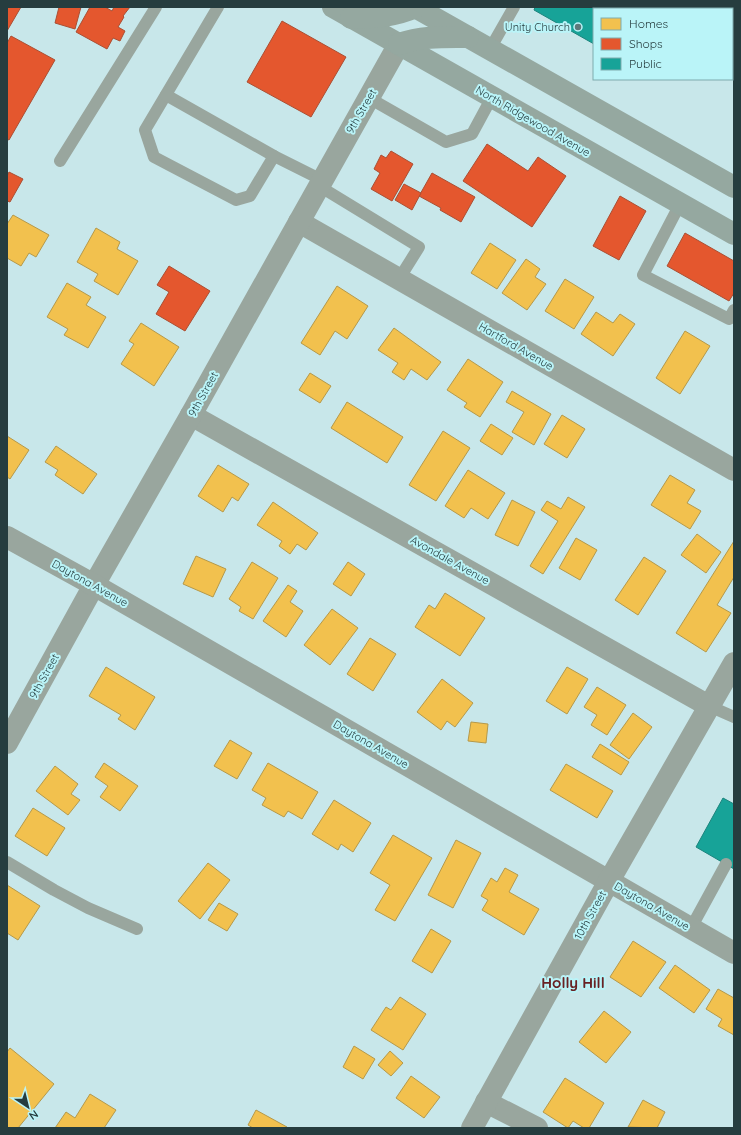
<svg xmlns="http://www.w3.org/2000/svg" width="741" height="1135" font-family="Quicksand,sans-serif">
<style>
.homes{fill:#f2c14e;stroke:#b5994a}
.shops{fill:#e4572e;stroke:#ab4f33}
.public{fill:#17a398;stroke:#1c847d}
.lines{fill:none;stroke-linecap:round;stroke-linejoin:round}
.service{stroke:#99a69e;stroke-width:12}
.minor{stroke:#99a69e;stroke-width:22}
.tertiary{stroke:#99a69e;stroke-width:22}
.primary{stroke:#95a8a0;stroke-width:22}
.poi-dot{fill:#5f787b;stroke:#baf4f8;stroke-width:1.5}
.labels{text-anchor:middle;stroke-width:4;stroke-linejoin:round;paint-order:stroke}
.poi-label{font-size:11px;fill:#263d3f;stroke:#baf4f8;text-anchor:end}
.street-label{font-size:11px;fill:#263d3f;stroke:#baf4f8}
.district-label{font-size:15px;font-weight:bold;fill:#682224;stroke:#baf4f8}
</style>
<rect width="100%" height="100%" fill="#c8e7ea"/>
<g class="homes">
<polygon points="13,215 49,235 36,257 29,253 21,266 7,258 7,224"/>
<polygon points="96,228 120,242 117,249 138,261 118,295 94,281 98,274 77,262"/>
<polygon points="490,243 516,260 497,289 471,273"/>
<polygon points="526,259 540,269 535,277 546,284 527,310 502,293"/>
<polygon points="565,279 594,297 574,329 545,311"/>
<polygon points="67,283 91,297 86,305 106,317 88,348 64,335 68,329 47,317"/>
<polygon points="337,286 368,306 347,339 335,331 320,355 301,343"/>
<polygon points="596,312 613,323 620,314 635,324 613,356 581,334"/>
<polygon points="141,323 179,347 154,386 121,364 134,344 129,341"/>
<polygon points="394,328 441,362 427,380 411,369 404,380 392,372 398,363 378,350"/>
<polygon points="685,331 710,346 680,394 656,378"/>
<polygon points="468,359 503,382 480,417 464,407 467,403 447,390"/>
<polygon points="310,373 331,386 320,403 299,390"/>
<polygon points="512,391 551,414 534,445 512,432 524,412 506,402"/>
<polygon points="347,402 403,437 387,463 331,428"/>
<polygon points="562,415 585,429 567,458 544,444"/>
<polygon points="491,424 513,438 502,455 480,441"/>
<polygon points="443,431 470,448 436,501 409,485"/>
<polygon points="7,436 29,450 10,479 7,477"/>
<polygon points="56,446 97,474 83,494 55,475 58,470 45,462"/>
<polygon points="218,465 249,484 238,501 232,497 223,512 198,496"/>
<polygon points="468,470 505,493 488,519 471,508 464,518 445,506"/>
<polygon points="670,475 695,490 687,503 701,511 690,529 651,505"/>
<polygon points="568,497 585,507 543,574 530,566 558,521 541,510 547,501 561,509"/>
<polygon points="512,500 535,512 518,546 495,535"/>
<polygon points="273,502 318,533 306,550 297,544 290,554 279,546 282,541 257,525"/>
<polygon points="697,534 721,552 706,573 681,555"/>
<polygon points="576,538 597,550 580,580 559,568"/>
<polygon points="734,541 734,577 717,605 731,613 706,652 676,633"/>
<polygon points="196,556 226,569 213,597 183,584"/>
<polygon points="644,557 666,571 638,615 615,600"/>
<polygon points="252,562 278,578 253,619 239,611 241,607 229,599"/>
<polygon points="348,562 365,574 351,596 333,584"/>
<polygon points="288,585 297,591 290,602 303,611 286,637 263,621"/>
<polygon points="445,593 485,618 460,656 415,627 429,605 435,609"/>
<polygon points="332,609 358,628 330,665 304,645"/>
<polygon points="370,638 396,654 373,691 347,674"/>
<polygon points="106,667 155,697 135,730 118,719 121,715 89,696"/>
<polygon points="567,667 588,679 567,714 546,701"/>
<polygon points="442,679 473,703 455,727 447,721 441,730 417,712"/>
<polygon points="597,687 626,705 607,735 591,725 597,715 584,707"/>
<polygon points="633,713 652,727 629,759 610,745"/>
<polygon points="471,722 488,724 486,743 468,741"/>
<polygon points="230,740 252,753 237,779 214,766"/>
<polygon points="600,744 629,762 621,775 592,757"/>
<polygon points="104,763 138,786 120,811 100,797 108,786 95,777"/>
<polygon points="268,763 318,792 302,819 288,811 284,817 262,805 266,798 252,790"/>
<polygon points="566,764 613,791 597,818 550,790"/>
<polygon points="55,766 78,784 71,794 80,800 68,815 36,791"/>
<polygon points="334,800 371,823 353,852 341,844 338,850 312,834"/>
<polygon points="33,808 65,828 47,856 15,836"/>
<polygon points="393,835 432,858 395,921 375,910 390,885 370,873"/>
<polygon points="456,840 481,853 453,908 428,895"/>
<polygon points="208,863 230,880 200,919 178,901"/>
<polygon points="505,868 518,875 509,892 539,909 524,935 482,910 488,900 481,896 491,878 497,882"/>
<polygon points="7,885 40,906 18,940 7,933"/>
<polygon points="219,903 238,914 227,931 208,920"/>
<polygon points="431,929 451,941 432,973 412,961"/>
<polygon points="633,941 666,962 641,997 610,977"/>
<polygon points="675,965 710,990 694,1013 659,988"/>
<polygon points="718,989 734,998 734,1035 718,1026 722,1019 706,1009"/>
<polygon points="400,997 426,1014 403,1050 371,1030 386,1007 391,1010"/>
<polygon points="604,1011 631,1032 606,1063 579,1042"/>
<polygon points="354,1046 375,1059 363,1079 343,1067"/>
<polygon points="10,1048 54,1084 18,1128 7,1128 7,1052"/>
<polygon points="390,1051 403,1063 391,1076 378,1065"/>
<polygon points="411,1076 440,1097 424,1118 396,1098"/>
<polygon points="565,1078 604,1103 589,1128 584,1128 573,1121 568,1128 543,1112"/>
<polygon points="90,1094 116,1110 104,1128 55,1128 66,1112 75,1118"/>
<polygon points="643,1100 665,1112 657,1128 628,1127"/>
<polygon points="256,1110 287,1127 286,1128 253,1128 248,1125"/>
</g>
<g class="shops">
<polygon points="7,7 21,7 7,31"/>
<polygon points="59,7 81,7 75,29 55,23"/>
<polygon points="90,7 105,7 112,11 114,7 130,7 123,16 124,17 118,27 125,31 120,41 113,38 107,49 76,32"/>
<polygon points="644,7 689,7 687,9 642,9"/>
<polygon points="282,21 346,57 311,117 247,82"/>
<polygon points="11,36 55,60 9,140 7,139 7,43"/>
<polygon points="487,144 528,171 538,157 566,176 532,227 463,181"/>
<polygon points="391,151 413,164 392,201 371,189 380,173 374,169 381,155 386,158"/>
<polygon points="9,172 23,179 10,202 7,201 7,176"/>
<polygon points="432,173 475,197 461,222 440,210 441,208 419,196"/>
<polygon points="404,184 421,193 412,210 395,200"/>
<polygon points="620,196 646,211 619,260 593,246"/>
<polygon points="685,233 734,261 734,293 729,301 667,266"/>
<polygon points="169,266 210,291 185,331 156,314 169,292 157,285"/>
</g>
<g class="public">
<polygon points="535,7 615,7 614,9 594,9 594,44 534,10"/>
<polygon points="723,798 734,804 734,869 696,847"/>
</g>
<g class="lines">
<g class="service">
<polyline points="218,7 145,130 154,157 236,200 250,196 274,156 322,180"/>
<polyline points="490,49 514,7"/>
<polyline points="166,95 274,156"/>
<polyline points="369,98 446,142 472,134 492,97"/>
<polyline points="60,161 156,7"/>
<polyline points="319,186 419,247 399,279"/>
<polyline points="680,204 643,275 729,319 734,310"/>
<polyline points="709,706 734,717"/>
<polyline points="7,862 54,890 88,908 137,929"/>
<polyline points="691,928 726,864"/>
</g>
<g class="minor">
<polyline points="299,222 734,470"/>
<polyline points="191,415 709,706"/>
<polyline points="7,743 94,585 191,415 299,222 399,44"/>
<polyline points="486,1102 537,1128"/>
</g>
<g class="tertiary">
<polyline points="7,537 94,585 734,953"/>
<polyline points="472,1128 609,881 734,663"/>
</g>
<g class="primary">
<polyline points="333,7 734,234"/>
<polyline points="415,7 734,187"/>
<path d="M351,18C375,17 393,17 416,7"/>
<path d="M399,44C422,36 444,37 468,37"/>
</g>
</g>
<circle class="poi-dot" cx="578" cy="27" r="4"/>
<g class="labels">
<g class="poi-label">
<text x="570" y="31">Unity Church</text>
</g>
<g class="street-label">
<text transform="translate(361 111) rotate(-60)" y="4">9th Street</text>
<text transform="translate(533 121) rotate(30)" y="4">North Ridgewood Avenue</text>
<text transform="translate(516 346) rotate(30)" y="4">Hartford Avenue</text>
<text transform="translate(203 394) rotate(-61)" y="4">9th Street</text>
<text transform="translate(450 560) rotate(29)" y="4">Avondale Avenue</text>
<text transform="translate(90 583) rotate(29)" y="4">Daytona Avenue</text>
<text transform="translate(44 676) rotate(-61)" y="4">9th Street</text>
<text transform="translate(371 744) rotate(30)" y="4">Daytona Avenue</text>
<text transform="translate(652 906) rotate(30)" y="4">Daytona Avenue</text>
<text transform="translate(590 915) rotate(-61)" y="4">10th Street</text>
</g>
<g class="district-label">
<text x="573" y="988">Holly Hill</text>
</g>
</g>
<rect width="741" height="1135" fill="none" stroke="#263d3f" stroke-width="16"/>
<rect x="593" y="8" width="140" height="72" fill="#baf4f8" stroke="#7fabae"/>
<rect x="601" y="18" width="20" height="12" fill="#f2c14e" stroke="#7fabae"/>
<text x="629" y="28" font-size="12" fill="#263d3f">Homes</text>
<rect x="601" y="38" width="20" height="12" fill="#e4572e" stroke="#7fabae"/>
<text x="629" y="48" font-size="12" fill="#263d3f">Shops</text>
<rect x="601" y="58" width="20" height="12" fill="#17a398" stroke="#7fabae"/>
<text x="629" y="68" font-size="12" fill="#263d3f">Public</text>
<g transform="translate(28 1107) rotate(145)" stroke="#baf4f8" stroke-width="3" paint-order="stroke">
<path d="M0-3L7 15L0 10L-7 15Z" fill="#263d3f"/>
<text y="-6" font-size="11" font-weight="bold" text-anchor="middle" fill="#263d3f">N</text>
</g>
</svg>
